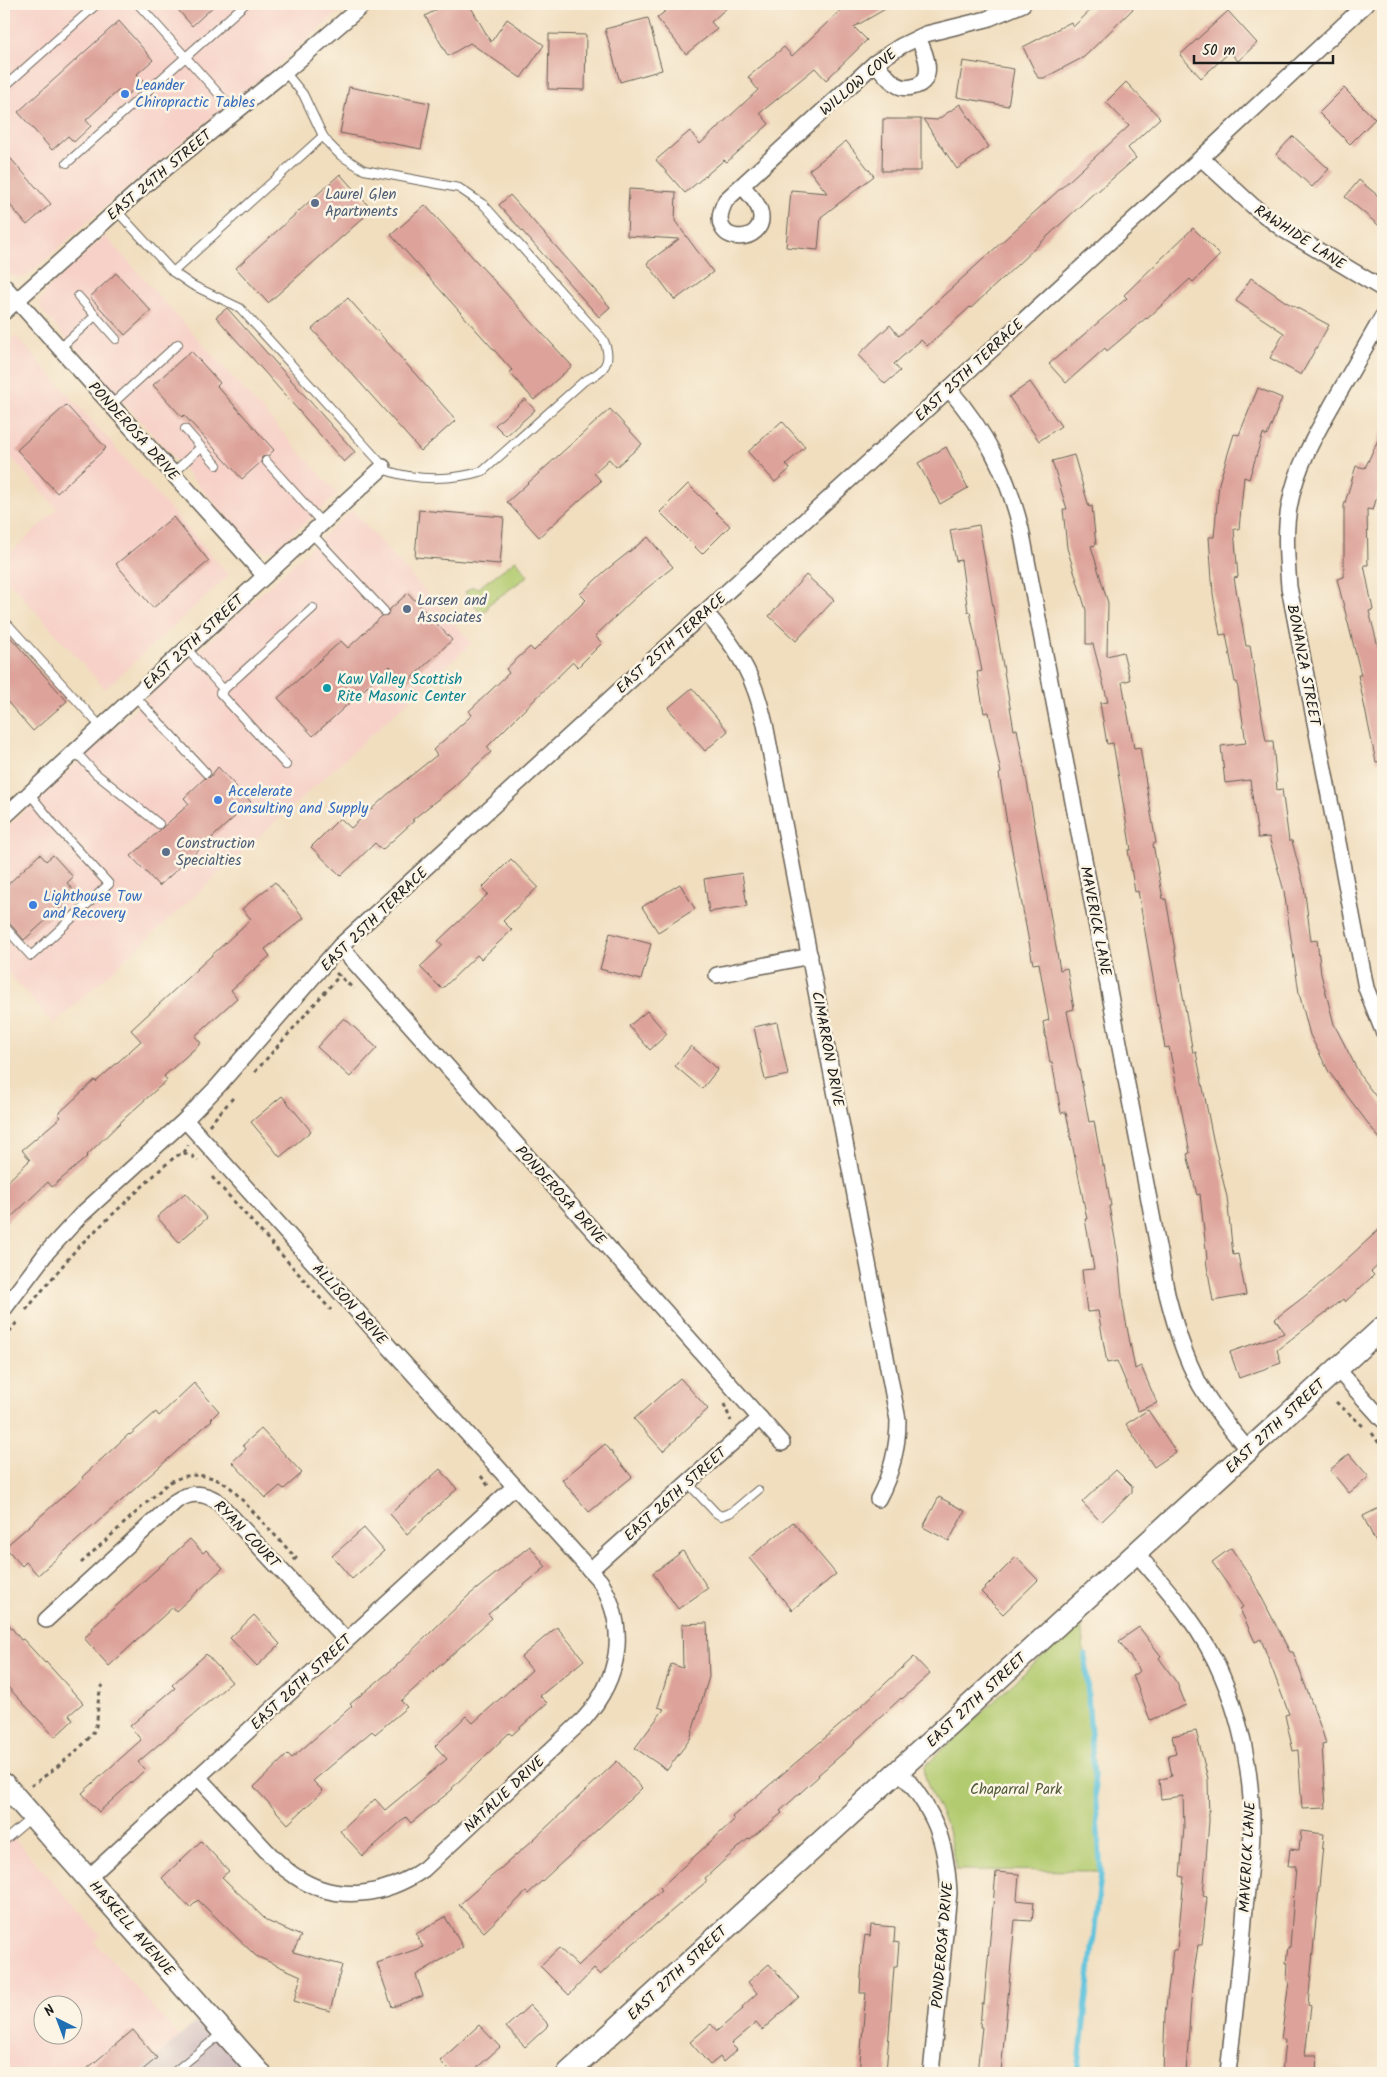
<svg xmlns="http://www.w3.org/2000/svg" width="1387" height="2077" font-family="Kalam,sans-serif">
<style>
.built{fill:#f7d1c8;fill-rule:evenodd}
.industrial{fill:#d2bfc0}
.green{fill:#b2cb70;stroke:#677446}
.lines{fill:none;stroke-linecap:round;stroke-linejoin:round}
.stream{stroke:#5fc3dd;stroke-width:5.5}
.building{fill:#dda39a}
.lane-casing{stroke:#676055;stroke-width:10}
.street-casing{stroke:#676055;stroke-width:18}
.secondary-casing{stroke:#676055;stroke-width:24}
.path{stroke:#676055;stroke-width:3;stroke-dasharray:4 4;stroke-linecap:butt}
.lane{stroke:#fff;stroke-width:8}
.street{stroke:#fff;stroke-width:15}
.secondary{stroke:#fff;stroke-width:21}
.shop-dot{fill:#3f7fe0;stroke:#fcf5e5;stroke-width:2}
.service-dot{fill:#5c6f8a;stroke:#fcf5e5;stroke-width:2}
.culture-dot{fill:#0f9aa8;stroke:#fcf5e5;stroke-width:2}
.labels{text-anchor:middle;stroke-width:5;stroke-linejoin:round;paint-order:stroke}
.street-label{font-size:15px;fill:#1c1c1c;stroke:#fcf5e5}
.shop-label{font-size:15px;fill:#366cbe;stroke:#fcf5e5;text-anchor:start}
.service-label{font-size:15px;fill:#4e5e75;stroke:#fcf5e5;text-anchor:start}
.culture-label{font-size:15px;fill:#0d838f;stroke:#fcf5e5;text-anchor:start}
.park-label{font-size:15px;fill:#505939;stroke:#fcf5e5}
</style>
<rect width="100%" height="100%" fill="#fcf5e5"/>
<filter id="ink" filterUnits="userSpaceOnUse"><feTurbulence type="fractalNoise" baseFrequency=".02" numOctaves="2"/><feDisplacementMap in="SourceGraphic" scale="10" xChannelSelector="R" yChannelSelector="G"/><feConvolveMatrix kernelMatrix="1 2 1 2 8 2 1 2 1" color-interpolation-filters="sRGB"/></filter>
<filter id="wash" filterUnits="userSpaceOnUse"><feTurbulence type="fractalNoise" baseFrequency=".0096" numOctaves="4" result="noise"/><feDisplacementMap in="SourceGraphic" scale="20" xChannelSelector="R" yChannelSelector="G"/><feGaussianBlur stdDeviation="1.12" result="paint"/><feColorMatrix in="noise" values="0 0 0 0 0 0 0 0 0 0 0 0 0 0 0 0 0 1.4 0 .05"/><feComposite in="paint" operator="in"/></filter>
<g filter="url(#wash)">
<rect width="100%" height="100%" fill="#f1debf"/>
<g class="built">
<polygon points="4,4 348,4 276,66 128,186 27,276 19,277 12,276 4,269"/>
<polygon points="105,236 338,494 274,550 265,551 253,546 42,311 40,303 46,289"/>
<polygon points="16,336 229,575 105,689 4,576 4,559 57,509 4,449 4,347"/>
<polygon points="352,510 472,643 54,1024 4,968 4,830"/>
<path d="M4,1827L101,1936L94,1941L187,2045L201,2073H4ZM42,2004H72V2034H42Z"/>
</g>
<polygon class="industrial" points="207,2012 260,2073 139,2073"/>
<g class="green">
<polygon points="516,560 528,576 489,604 487,610 481,614 465,592 472,587 478,588"/>
<path d="M1081,1620L1101,1871L956,1870C953,1855 951,1841 947,1827C941,1810 921,1781 925,1766Z"/>
</g>
<g class="lines">
<polyline class="stream" points="1078,2073 1101,1874 1085,1655"/>
</g>
<g id="blocks">
<g class="building">
<polygon points="173,4 216,4 192,26"/>
<polygon points="447,4 469,4 491,42 507,19 544,45 521,78 470,43 448,56 425,16"/>
<polygon points="674,4 731,4 711,22 717,29 686,54 657,18"/>
<polygon points="847,4 894,4 854,27 867,40 826,80 815,68 760,113 769,124 727,162 724,160 685,193 656,160 690,131 700,144 758,90 748,77 784,47 792,56"/>
<polygon points="1097,4 1138,4 1084,57 1044,78 1038,78 1023,47 1071,22 1073,27"/>
<polygon points="1228,11 1257,43 1238,61 1230,52 1201,78 1180,55"/>
<polygon points="648,18 662,70 620,82 605,29"/>
<polygon points="119,21 153,60 137,74 143,81 125,97 119,90 86,120 91,126 74,142 68,136 52,150 18,112"/>
<polygon points="549,34 586,35 585,90 548,89"/>
<polygon points="963,61 1014,69 1008,106 957,97"/>
<polygon points="1126,82 1160,118 1128,148 1136,158 1097,192 1096,191 971,308 970,307 927,346 921,340 894,364 900,371 885,384 858,355 890,325 899,336 1129,126 1106,102"/>
<polygon points="349,87 430,103 421,149 340,133"/>
<polygon points="1344,88 1375,119 1350,144 1319,113"/>
<polygon points="960,104 989,147 957,169 923,119 937,120"/>
<polygon points="883,119 921,119 921,171 882,171"/>
<polygon points="1293,136 1329,169 1312,187 1276,154"/>
<polygon points="846,141 874,176 821,217 818,250 786,247 791,190 827,193 809,170"/>
<polygon points="4,151 51,204 27,225 4,198"/>
<polygon points="340,174 372,210 268,303 236,268"/>
<polygon points="1359,180 1383,200 1383,229 1345,197"/>
<polygon points="629,189 676,192 675,221 713,272 675,300 647,263 679,239 627,236"/>
<polygon points="510,195 610,307 599,317 499,205"/>
<polygon points="425,205 572,366 534,400 510,373 512,370 391,235"/>
<polygon points="1193,228 1220,255 1193,282 1190,279 1147,319 1146,318 1107,351 1105,348 1066,383 1049,364 1127,298 1124,295"/>
<polygon points="116,273 151,311 125,335 90,297"/>
<polygon points="1251,278 1286,302 1329,325 1301,375 1270,358 1284,333 1236,301"/>
<polygon points="348,298 456,420 421,451 312,329"/>
<polygon points="227,308 355,452 344,462 216,317"/>
<polygon points="191,351 220,383 217,386 274,450 268,456 262,457 261,462 242,479 184,415 182,417 153,385"/>
<polygon points="1030,382 1061,426 1039,441 1009,397"/>
<polygon points="1258,388 1282,398 1267,436 1263,434 1249,479 1244,477 1239,529 1234,529 1238,577 1234,578 1246,646 1250,646 1266,741 1273,741 1277,790 1282,789 1289,841 1292,841 1304,886 1311,941 1317,940 1321,974 1334,1024 1361,1077 1383,1106 1383,1143 1329,1072 1310,1035 1299,993 1284,891 1269,837 1258,838 1250,780 1225,783 1221,746 1246,743 1237,682 1235,682 1226,634 1220,635 1213,594 1209,537 1214,537 1219,483 1234,434 1239,435"/>
<polygon points="525,399 535,410 506,436 495,425"/>
<polygon points="66,405 106,448 57,493 17,450"/>
<polygon points="610,409 642,444 616,467 609,459 594,473 601,481 539,537 507,502"/>
<polygon points="782,421 805,447 786,464 790,469 775,482 748,452"/>
<polygon points="1383,429 1383,476 1373,510 1367,509 1368,565 1364,565 1373,610 1369,611 1383,666 1383,761 1376,762 1358,675 1361,675 1337,579 1344,577 1344,506 1356,466 1365,468"/>
<polygon points="946,447 968,488 940,504 918,463"/>
<polygon points="1074,455 1089,507 1092,506 1096,545 1091,546 1108,603 1107,656 1123,652 1130,680 1122,682 1134,748 1140,747 1156,843 1153,844 1163,899 1166,899 1193,1053 1196,1052 1213,1139 1227,1197 1233,1255 1238,1254 1246,1295 1213,1301 1206,1260 1207,1259 1200,1194 1197,1195 1187,1154 1190,1153 1169,1047 1165,1048 1138,891 1135,892 1128,850 1131,850 1113,743 1107,744 1100,703 1108,702 1093,644 1086,644 1086,610 1067,548 1063,509 1067,509 1052,461"/>
<polygon points="688,484 730,526 702,554 660,512"/>
<polygon points="419,510 504,517 500,564 415,557"/>
<polygon points="173,517 209,561 153,608 116,564"/>
<polygon points="979,525 1014,730 1017,729 1026,776 1060,970 1067,968 1074,1009 1067,1011 1078,1068 1079,1068 1089,1122 1094,1121 1102,1165 1104,1165 1111,1206 1109,1206 1118,1256 1123,1306 1135,1369 1141,1366 1157,1403 1138,1411 1117,1361 1107,1363 1098,1311 1087,1312 1082,1270 1094,1269 1085,1219 1087,1219 1066,1112 1061,1113 1052,1062 1050,1063 1043,1022 1049,1020 1039,963 1033,964 1007,823 999,774 1001,773 989,712 984,713 977,672 982,671 970,612 968,612 961,560 956,561 950,530"/>
<polygon points="648,537 673,567 635,598 595,636 602,643 578,667 573,662 519,715 487,747 491,752 452,788 412,820 414,821 382,850 375,843 341,876 311,847 340,818 351,828 388,794 437,755 433,750 472,715 469,711 509,673 506,669 530,647 534,651 586,600 580,594 605,571"/>
<polygon points="806,575 834,600 796,641 769,616"/>
<polygon points="408,593 452,640 406,683 390,666 313,736 278,698 341,641 348,648 382,616 387,615 389,610"/>
<polygon points="4,630 67,701 33,731 4,698"/>
<polygon points="692,688 728,731 705,751 668,708"/>
<polygon points="218,767 251,802 159,886 131,856 189,804 184,798 205,778 210,777"/>
<polygon points="40,854 46,861 53,855 73,877 67,883 76,893 24,940 4,917 4,888"/>
<polygon points="511,859 538,887 503,921 512,930 481,959 477,955 442,989 420,967 443,945 438,941 488,894 482,888"/>
<polygon points="742,873 747,906 709,912 704,879"/>
<polygon points="275,882 304,918 265,949 270,956 231,990 237,998 195,1036 201,1043 164,1076 167,1080 127,1116 86,1156 87,1157 52,1187 48,1182 4,1224 4,1185 30,1160 22,1150 61,1117 58,1114 95,1080 96,1082 141,1041 131,1030 251,919 242,909"/>
<polygon points="680,884 695,909 658,932 642,907"/>
<polygon points="610,933 651,944 641,980 600,969"/>
<polygon points="647,1011 667,1034 650,1050 629,1026"/>
<polygon points="344,1018 377,1048 350,1077 317,1047"/>
<polygon points="777,1022 788,1075 765,1080 754,1027"/>
<polygon points="691,1046 718,1069 702,1089 675,1066"/>
<polygon points="282,1096 311,1131 280,1157 251,1122"/>
<polygon points="185,1193 207,1218 179,1242 157,1217"/>
<polygon points="1383,1226 1383,1261 1371,1272 1374,1275 1345,1302 1343,1299 1277,1350 1281,1363 1239,1378 1230,1352 1285,1333 1275,1319 1314,1289"/>
<polygon points="680,1378 708,1409 663,1451 634,1419"/>
<polygon points="194,1383 219,1411 211,1419 212,1420 38,1575 26,1562 22,1566 5,1547 83,1479 82,1477 129,1434 130,1435 156,1412 159,1416"/>
<polygon points="1148,1410 1176,1452 1154,1467 1126,1424"/>
<polygon points="261,1429 302,1473 284,1489 280,1486 266,1498 232,1462 246,1449 243,1445"/>
<polygon points="605,1444 632,1477 589,1512 562,1480"/>
<polygon points="1349,1454 1369,1477 1349,1493 1330,1470"/>
<polygon points="440,1469 457,1489 407,1534 390,1514"/>
<polygon points="1116,1470 1132,1486 1132,1492 1101,1522 1082,1502"/>
<polygon points="939,1497 965,1511 949,1541 923,1527"/>
<polygon points="1383,1506 1383,1557 1363,1516"/>
<polygon points="793,1522 836,1574 792,1610 749,1558"/>
<polygon points="364,1528 384,1551 352,1579 332,1556"/>
<polygon points="190,1539 203,1553 206,1550 223,1568 176,1611 173,1607 109,1666 84,1638 93,1630 92,1628"/>
<polygon points="530,1546 546,1567 488,1614 492,1618 401,1701 407,1707 375,1734 372,1731 313,1781 323,1791 288,1824 254,1787 288,1754 292,1758 352,1706 350,1704 395,1667 468,1596"/>
<polygon points="1231,1548 1251,1577 1290,1652 1293,1652 1323,1734 1326,1744 1322,1745 1326,1808 1302,1809 1298,1750 1293,1751 1285,1715 1289,1714 1261,1639 1255,1642 1240,1609 1243,1607 1212,1562"/>
<polygon points="683,1551 708,1588 678,1609 653,1573"/>
<polygon points="1016,1557 1038,1580 1003,1614 981,1592"/>
<polygon points="254,1615 280,1644 257,1666 230,1638"/>
<polygon points="4,1618 21,1640 23,1639 45,1663 46,1662 83,1703 69,1715 73,1720 55,1737 4,1683"/>
<polygon points="707,1623 709,1677 690,1739 667,1770 635,1748 664,1709 658,1707 671,1664 683,1668 682,1624"/>
<polygon points="557,1627 584,1660 540,1696 547,1703 512,1735 509,1733 452,1788 453,1789 411,1823 406,1817 363,1856 340,1831 375,1799 385,1810 447,1759 435,1746 466,1716 473,1723 532,1670 521,1657"/>
<polygon points="1139,1627 1161,1656 1159,1658 1177,1683 1186,1705 1150,1720 1136,1683 1132,1676 1140,1671 1119,1641"/>
<polygon points="206,1654 232,1682 138,1762 145,1770 99,1812 82,1793 141,1740 130,1726 175,1688 172,1685"/>
<polygon points="914,1657 930,1674 902,1699 901,1698 854,1742 855,1743 818,1775 819,1776 780,1811 782,1813 750,1839 749,1838 705,1878 707,1881 629,1947 600,1975 594,1969 569,1995 540,1966 559,1948 578,1966 624,1922 662,1890 660,1888 734,1820 732,1817 846,1720"/>
<polygon points="1196,1731 1208,1779 1209,1821 1203,1896 1207,1897 1202,1945 1198,1945 1192,1986 1186,2073 1163,2073 1165,2015 1173,1950 1177,1950 1184,1877 1180,1876 1184,1827 1183,1796 1161,1799 1159,1780 1172,1776 1168,1756 1176,1754 1172,1736"/>
<polygon points="617,1761 642,1788 569,1856 528,1894 526,1892 484,1932 459,1905 533,1840"/>
<polygon points="1301,1831 1324,1834 1308,2005 1311,2006 1305,2055 1317,2055 1316,2073 1282,2073 1285,2040 1281,2039 1289,1982 1287,1981 1288,1963 1286,1963 1288,1947 1290,1947 1296,1866 1288,1866 1290,1849 1299,1850"/>
<polygon points="201,1841 229,1871 222,1877 267,1921 301,1936 293,1952 342,1965 330,2011 294,2001 301,1976 256,1956 198,1900 190,1908 162,1878"/>
<polygon points="996,1872 1019,1874 1017,1900 1034,1902 1032,1921 1015,1920 1001,2073 977,2073 982,2027 980,2027 982,2003 984,2004"/>
<polygon points="445,1917 463,1947 416,1975 423,1996 392,2007 377,1963 423,1947 416,1934"/>
<polygon points="871,1925 895,1927 894,1942 899,1943 897,1967 894,1967 886,2073 859,2073 866,1993 860,1993 862,1958 865,1935 870,1936"/>
<polygon points="769,1964 799,1997 762,2030 756,2023 731,2044 737,2050 723,2062 720,2057 710,2065 690,2042 711,2024 717,2031 743,2009 742,2007 757,1993 748,1982"/>
<polygon points="530,2005 549,2025 525,2047 506,2027"/>
<polygon points="479,2025 500,2047 471,2073 452,2073 440,2061"/>
<polygon points="133,2030 157,2058 139,2073 82,2073"/>
</g>
</g>
</g>
<g filter="url(#ink)">
<use href="#blocks" fill-opacity="0" stroke="#676055" stroke-width="1"/>
<g class="lines">
<g class="lane-casing">
<g id="lane">
<polyline points="138,4 235,112"/>
<polyline points="4,87 97,4"/>
<polyline points="67,163 245,4"/>
<path d="M116,210L173,272L192,285L240,308L388,471C417,481 454,480 483,471L584,381C604,372 614,362 603,339L484,205L459,188L364,170L340,155L329,144L323,136L303,94L285,72"/>
<polyline points="173,272 323,136"/>
<polyline points="78,296 116,339"/>
<polyline points="60,348 95,316"/>
<polyline points="111,405 178,344"/>
<polyline points="185,429 217,465"/>
<polyline points="266,461 322,523"/>
<polyline points="173,473 201,447"/>
<polyline points="311,533 384,611"/>
<polyline points="4,620 101,727"/>
<polyline points="186,648 224,690"/>
<polyline points="135,696 206,773"/>
<polyline points="75,751 95,773 159,824"/>
<polyline points="286,765 220,693 313,608"/>
<polyline points="4,926 31,956 109,884 54,824 29,793"/>
<polyline points="687,1482 716,1513 721,1516 732,1512 758,1490"/>
<polyline points="4,1841 31,1818"/>
<polyline points="173,2073 222,2033"/>
</g>
</g>
<g class="street-casing">
<g id="street">
<path d="M875,63C882,70 889,81 897,85C902,88 908,88 912,87C938,82 925,52 918,38"/>
<polyline points="1201,158 1254,207 1284,230 1383,289"/>
<path d="M742,186C748,193 757,201 760,211C770,247 700,247 726,200L875,63L901,46L926,34L987,19L1023,4"/>
<polyline points="4,286 265,576"/>
<polyline points="4,312 145,185 285,72 364,4"/>
<path d="M1383,316C1367,343 1352,371 1336,398C1317,432 1297,465 1290,503C1284,530 1287,559 1289,587L1366,988L1383,1031"/>
<path d="M949,389C986,432 1007,473 1021,529L1167,1294C1175,1325 1184,1356 1200,1385C1214,1409 1231,1430 1249,1451"/>
<path d="M705,612C725,634 744,659 754,687C759,699 762,712 765,724L898,1420C898,1449 892,1473 878,1499"/>
<polyline points="4,817 383,467"/>
<polyline points="340,946 782,1443"/>
<polyline points="717,975 810,956"/>
<path d="M185,1120L600,1581C629,1629 620,1678 584,1719L424,1869C385,1896 336,1904 295,1876C278,1865 266,1850 253,1836C235,1816 216,1797 198,1777"/>
<polyline points="4,1309 47,1252 81,1215 185,1120 218,1086 340,946 1201,158 1366,4"/>
<polyline points="1337,1369 1383,1420"/>
<path d="M1136,1553C1169,1591 1203,1629 1222,1676C1242,1723 1252,1777 1252,1828C1252,1854 1248,1881 1245,1907C1241,1963 1234,2018 1228,2073"/>
<polyline points="590,1570 760,1418"/>
<path d="M46,1620L176,1501C190,1492 202,1492 217,1501L346,1640"/>
<path d="M899,1770C935,1811 946,1839 949,1893L931,2073"/>
<polyline points="88,1878 514,1487"/>
</g>
</g>
<g class="secondary-casing">
<g id="secondary">
<polyline points="4,1784 260,2073"/>
<polyline points="568,2073 1383,1327"/>
</g>
</g>
<g class="path">
<polyline points="336,973 354,989"/>
<polyline points="255,1072 340,975"/>
<polyline points="209,1125 233,1098"/>
<polyline points="184,1153 192,1156 198,1161"/>
<polyline points="212,1177 331,1310"/>
<polyline points="26,1310 78,1247 163,1167 176,1156 184,1153 188,1145"/>
<polyline points="4,1338 18,1321"/>
<polyline points="1336,1402 1363,1426"/>
<polyline points="724,1404 731,1421"/>
<polyline points="1372,1433 1383,1449"/>
<polyline points="481,1476 489,1487"/>
<path d="M81,1563L168,1483C190,1471 211,1473 231,1488L296,1558L293,1561"/>
<path d="M31,1786C46,1775 92,1743 96,1726C99,1712 96,1697 103,1685"/>
</g>
<use href="#lane" class="lane"/>
<use href="#street" class="street"/>
<use href="#secondary" class="secondary"/>
</g>
</g>
<g class="shop-dot">
<circle cx="125" cy="94" r="5"/>
<circle cx="218" cy="800" r="5"/>
<circle cx="33" cy="905" r="5"/>
</g>
<g class="service-dot">
<circle cx="315" cy="203" r="5"/>
<circle cx="407" cy="609" r="5"/>
<circle cx="166" cy="852" r="5"/>
</g>
<circle class="culture-dot" cx="327" cy="688" r="5"/>
<g class="labels">
<g class="street-label">
<text transform="translate(858 82) rotate(-40)" y="5">WILLOW COVE</text>
<text transform="translate(159 175) rotate(-40)" y="5">EAST 24TH STREET</text>
<text transform="translate(1300 237) rotate(33)" y="5">RAWHIDE LANE</text>
<text transform="translate(969 370) rotate(-43)" y="5">EAST 25TH TERRACE</text>
<text transform="translate(134 431) rotate(48)" y="5">PONDEROSA DRIVE</text>
<text transform="translate(193 642) rotate(-43)" y="5">EAST 25TH STREET</text>
<text transform="translate(671 643) rotate(-42)" y="5">EAST 25TH TERRACE</text>
<text transform="translate(1304 665) rotate(79)" y="5">BONANZA STREET</text>
<text transform="translate(374 919) rotate(-44)" y="5">EAST 25TH TERRACE</text>
<text transform="translate(1096 921) rotate(79)" y="5">MAVERICK LANE</text>
<text transform="translate(828 1049) rotate(79)" y="5">CIMARRON DRIVE</text>
<text transform="translate(561 1195) rotate(48)" y="5">PONDEROSA DRIVE</text>
<text transform="translate(350 1304) rotate(48)" y="5">ALLISON DRIVE</text>
<text transform="translate(1275 1426) rotate(-43)" y="5">EAST 27TH STREET</text>
<text transform="translate(675 1494) rotate(-42)" y="5">EAST 26TH STREET</text>
<text transform="translate(247 1534) rotate(46)" y="5">RYAN COURT</text>
<text transform="translate(301 1682) rotate(-43)" y="5">EAST 26TH STREET</text>
<text transform="translate(976 1700) rotate(-43)" y="5">EAST 27TH STREET</text>
<text transform="translate(504 1794) rotate(-43)" y="5">NATALIE DRIVE</text>
<text transform="translate(1247 1857) rotate(-87)" y="5">MAVERICK LANE</text>
<text transform="translate(132 1928) rotate(49)" y="5">HASKELL AVENUE</text>
<text transform="translate(942 1945) rotate(-85)" y="5">PONDEROSA DRIVE</text>
<text transform="translate(677 1973) rotate(-43)" y="5">EAST 27TH STREET</text>
</g>
<g class="shop-label">
<text x="135" y="90">Leander<tspan x="135" dy="17">Chiropractic Tables</tspan></text>
<text x="228" y="796">Accelerate<tspan x="228" dy="17">Consulting and Supply</tspan></text>
<text x="43" y="901">Lighthouse Tow<tspan x="43" dy="17">and Recovery</tspan></text>
</g>
<g class="service-label">
<text x="325" y="199">Laurel Glen<tspan x="325" dy="17">Apartments</tspan></text>
<text x="417" y="605">Larsen and<tspan x="417" dy="17">Associates</tspan></text>
<text x="176" y="848">Construction<tspan x="176" dy="17">Specialties</tspan></text>
</g>
<g class="culture-label">
<text x="337" y="684">Kaw Valley Scottish<tspan x="337" dy="17">Rite Masonic Center</tspan></text>
</g>
<g class="park-label">
<text x="1016" y="1794">Chaparral Park</text>
</g>
</g>
<rect width="1387" height="2077" fill="none" stroke="#fcf5e5" stroke-width="20"/>
<g transform="translate(58 2020) rotate(318)"><circle r="24" fill="#fcf5e5" stroke="#a29e95"/>
<path d="M0-4L9 19L0 12L-9 19Z" fill="#1f6fb2"/>
<text y="-8" font-size="14" font-weight="bold" text-anchor="middle" fill="#1c1c1c">N</text>
</g>
<path d="M1194 55v8h139v-8" fill="none" stroke="#1c1c1c" stroke-width="2.5"/>
<text x="1202" y="55" font-size="15" fill="#1c1c1c" stroke="#fcf5e5" stroke-width="4" paint-order="stroke">50 m</text>
</svg>
